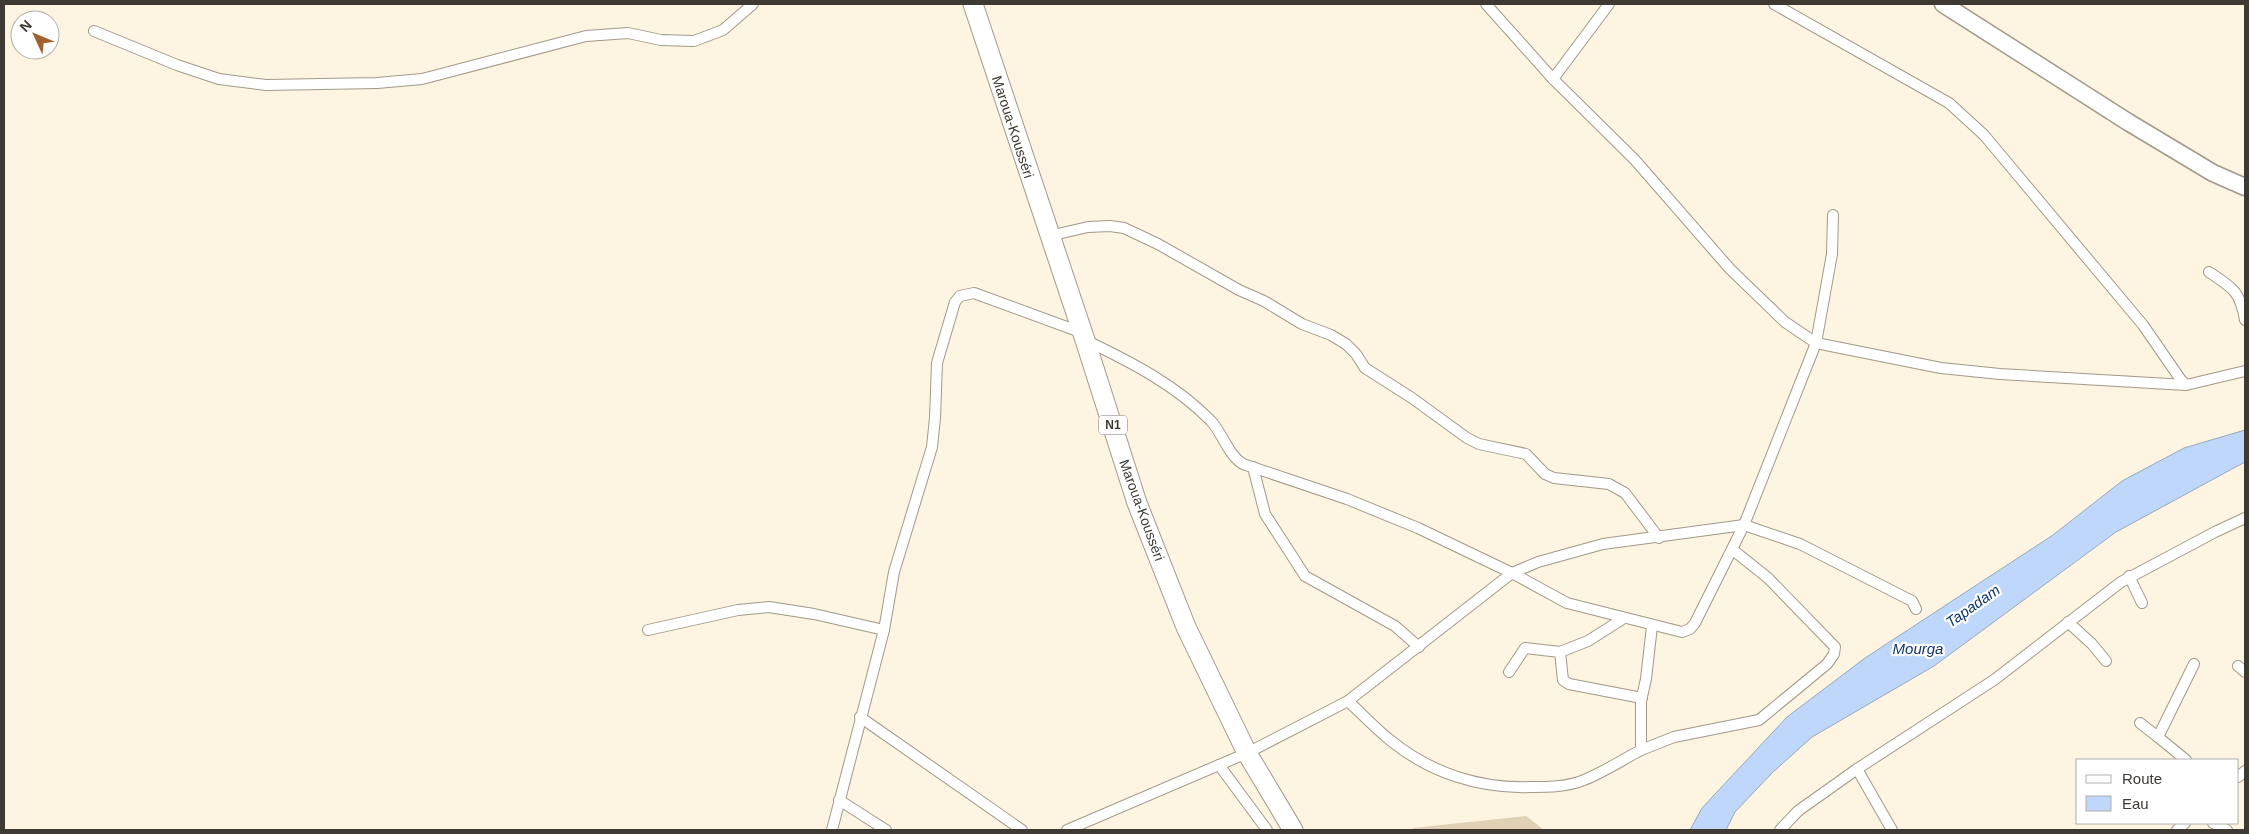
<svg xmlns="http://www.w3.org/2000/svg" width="2249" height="834" font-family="Helvetica,sans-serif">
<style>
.green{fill:#e0d1b4}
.water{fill:#bed7fa;stroke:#98a8be}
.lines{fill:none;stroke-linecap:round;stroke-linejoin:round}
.street-casing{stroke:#a29988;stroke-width:12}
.primary-casing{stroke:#a29988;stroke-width:19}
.highway-casing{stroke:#a29988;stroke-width:21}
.street{stroke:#fff;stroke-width:10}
.primary{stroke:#fff;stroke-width:16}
.highway{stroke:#fff;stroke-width:19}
.labels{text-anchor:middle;stroke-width:4.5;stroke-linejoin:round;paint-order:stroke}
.shield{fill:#fff;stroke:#787570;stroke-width:1}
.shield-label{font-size:12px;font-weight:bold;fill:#3e3a33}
.street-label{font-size:14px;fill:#3e3a33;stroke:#fff}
.water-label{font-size:15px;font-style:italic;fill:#0f3669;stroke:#fff}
</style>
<rect width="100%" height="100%" fill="#fdf4e1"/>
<polygon class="green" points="1526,816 1544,830 1412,830 1413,828"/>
<polygon class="water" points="2245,430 2245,462 2116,532 1934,666 1812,737 1772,773 1735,812 1726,830 1690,830 1702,808 1787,717 1865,658 2053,535 2122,481 2184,448"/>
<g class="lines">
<g class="street-casing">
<g id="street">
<polyline points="1486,4 1553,79 1635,160 1730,269 1785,322 1816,343 1941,368 2000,374 2186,385 2245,371"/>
<polyline points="1774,4 1949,103 1984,135 2143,325 2181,380 2186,385"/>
<polyline points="94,31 177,65 219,79 266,85 377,83 422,79 586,36 628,33 661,40 694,41 723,30 753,4"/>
<polyline points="1553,79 1609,4"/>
<polyline points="1049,236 1088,227 1110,226 1124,228 1158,244 1239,290 1264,301 1302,324 1331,335 1346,344 1356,354 1365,368 1412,398 1467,438 1479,444 1526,454 1545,474 1554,478 1609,484 1625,493 1659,538"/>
<path d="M2209,272C2233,288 2240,291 2245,320"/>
<path d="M1085,340C1131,362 1176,385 1211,421C1223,434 1228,455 1243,464L1347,499L1418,528L1512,573L1567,603L1682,632L1690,629L1695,623L1744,525L1816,343L1832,254L1833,215"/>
<polyline points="1253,467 1265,514 1305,576 1395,626 1419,647"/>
<polyline points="2129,576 2142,603"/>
<polyline points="2068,622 2092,644 2106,661"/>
<polyline points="1652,626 1646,679 1641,701 1641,750 1674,737 1759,720 1827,664 1834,654 1835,647 1768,578 1733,550"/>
<polyline points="648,630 738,610 769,607 814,614 884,630"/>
<polyline points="1560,652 1563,680 1569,684 1642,698"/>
<polyline points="2238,666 2245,672"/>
<polyline points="1509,672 1525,648 1560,652 1588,641 1624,618"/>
<path d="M1348,701C1362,714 1375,728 1390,740C1430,773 1480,789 1531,787C1549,787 1567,787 1584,780C1604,772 1622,760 1641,750"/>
<polyline points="860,717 1022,830"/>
<polyline points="2140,723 2158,737"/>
<polyline points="2186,760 2158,737 2194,664"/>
<polyline points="1219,765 1267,830"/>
<polyline points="1857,769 1892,830"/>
<polyline points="2238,777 2245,771"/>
<polyline points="839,800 886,830"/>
<polyline points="2213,823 2227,830"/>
<polyline points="832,830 884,630 894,572 932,447 935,418 937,363 955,302 960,296 974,293 1083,333"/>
<polyline points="1067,830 1247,753 1348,701 1512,573 1538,562 1603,544 1744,525 1800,544 1912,601 1916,609"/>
<polyline points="1780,830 1798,811 1857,769 1994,680 2121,582 2215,532 2245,518"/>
<polyline points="2177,830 2185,823"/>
</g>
</g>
<g class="primary-casing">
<polyline id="primary" points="1943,4 2128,122 2213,173 2245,187"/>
</g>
<g class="highway-casing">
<polyline id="highway" points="973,4 1085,340 1137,503 1186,627 1247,753 1293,830"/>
</g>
<use href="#street" class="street"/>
<use href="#primary" class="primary"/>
<use href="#highway" class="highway"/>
</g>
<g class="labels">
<rect class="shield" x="1099" y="415.5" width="28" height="19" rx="4"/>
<g class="shield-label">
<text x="1113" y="429">N1</text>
</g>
<g class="street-label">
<text transform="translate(1013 127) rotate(72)" y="5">Maroua-Kousséri</text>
<text transform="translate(1142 510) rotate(70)" y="5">Maroua-Kousséri</text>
</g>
<g class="water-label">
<text transform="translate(1973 606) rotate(-35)" y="5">Tapadam</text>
<text x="1918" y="654">Mourga</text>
</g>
</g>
<rect width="2249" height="834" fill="none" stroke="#3e3a33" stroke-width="10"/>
<rect x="2076" y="759" width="162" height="65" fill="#ffffff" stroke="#b2b0ad"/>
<rect x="2086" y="775" width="25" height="8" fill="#ffffff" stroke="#b2b0ad"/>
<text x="2122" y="784" font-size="15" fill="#3e3a33">Route</text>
<rect x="2086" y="796" width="25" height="15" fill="#bed7fa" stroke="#b2b0ad"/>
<text x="2122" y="809" font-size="15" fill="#3e3a33">Eau</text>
<g transform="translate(35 35) rotate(314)"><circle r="24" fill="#ffffff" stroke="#b2b0ad"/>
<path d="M0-4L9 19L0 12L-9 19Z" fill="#a3602f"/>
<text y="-8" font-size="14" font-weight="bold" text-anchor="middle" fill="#3e3a33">N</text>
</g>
</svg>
